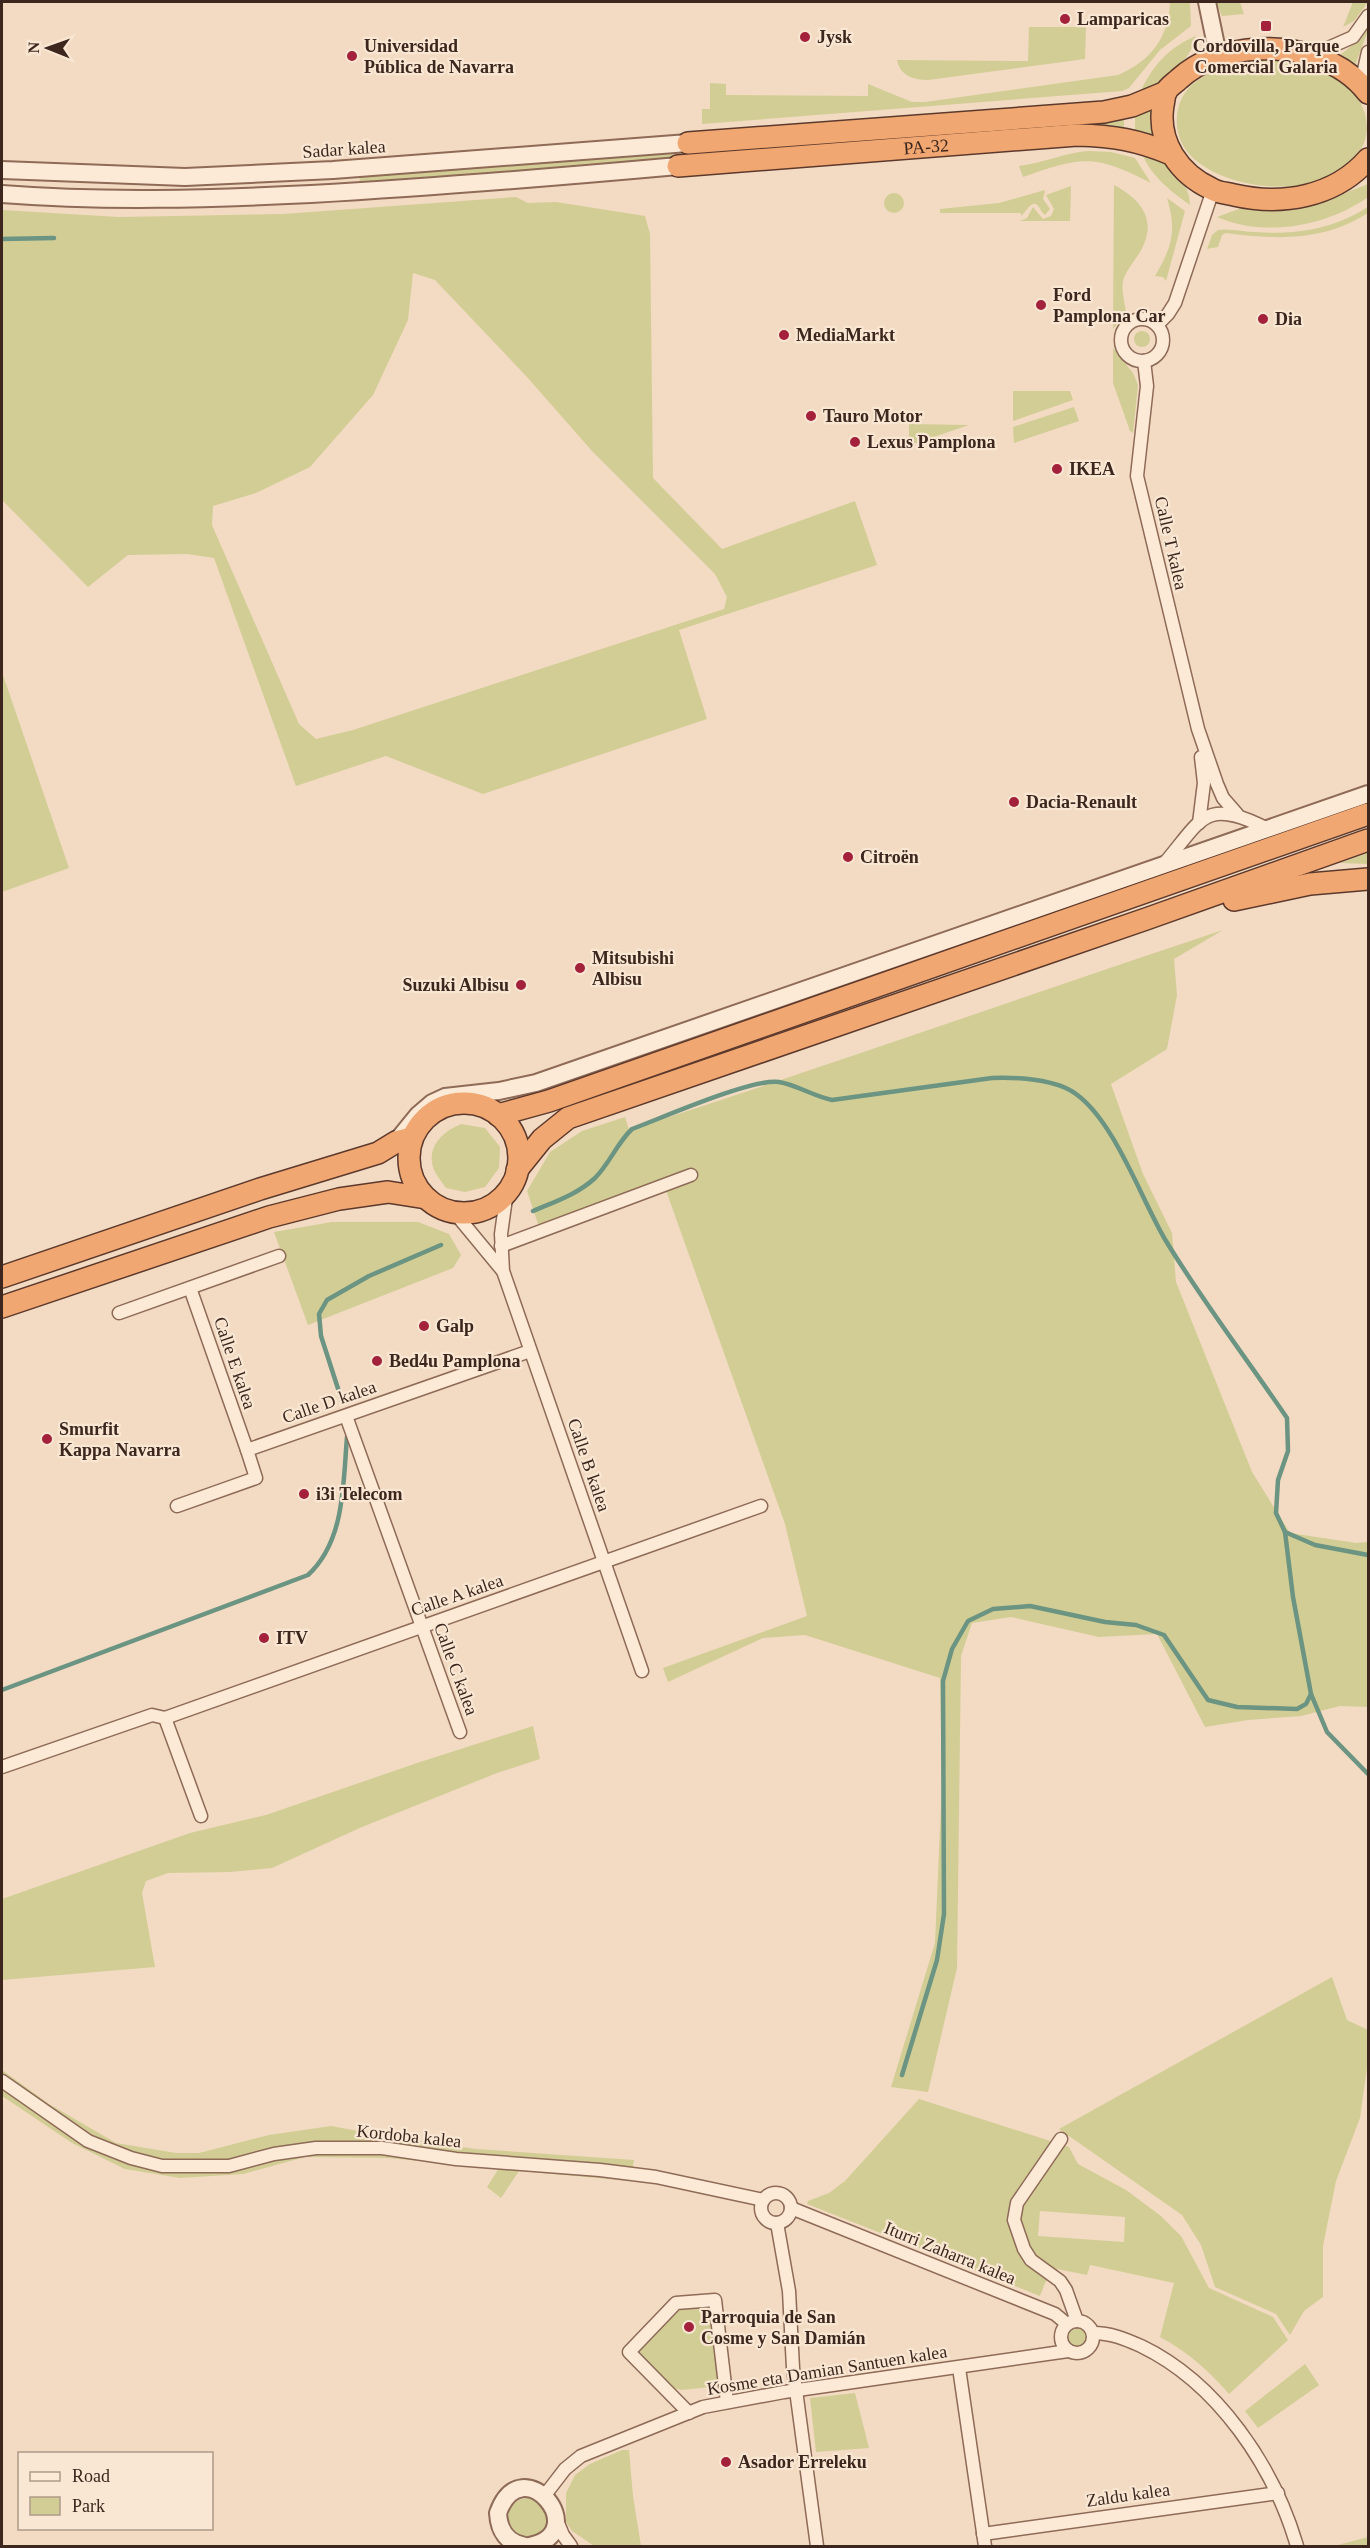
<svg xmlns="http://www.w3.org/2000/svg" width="1370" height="2548" font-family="'Times New Roman',serif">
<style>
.green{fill:#d2cd95;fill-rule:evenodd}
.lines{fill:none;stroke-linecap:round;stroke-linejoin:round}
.stream{stroke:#6b9482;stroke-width:4.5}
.minor-casing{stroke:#8e6a57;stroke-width:15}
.tertiary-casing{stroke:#8e6a57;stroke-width:20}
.trunk-casing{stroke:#5c392c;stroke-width:24}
.minor{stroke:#fcead7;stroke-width:12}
.tertiary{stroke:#fcead7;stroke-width:16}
.trunk{stroke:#f1a771;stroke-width:21}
.poi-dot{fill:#a3213b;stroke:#f9e7d3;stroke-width:2}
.labels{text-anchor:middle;stroke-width:4.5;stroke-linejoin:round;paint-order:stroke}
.poi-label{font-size:18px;font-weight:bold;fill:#3d261d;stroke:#f9e7d3;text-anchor:start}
.street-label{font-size:18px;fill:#3d261d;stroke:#f9e7d3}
</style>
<rect width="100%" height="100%" fill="#f2dbc2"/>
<g class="green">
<path d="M1170,2H1190L1191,26L1160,50L1129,88L1122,91L702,124V109H710V83L726,84V95L868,96V84L912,102H925L1118,75C1151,61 1169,37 1170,2Z"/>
<polygon points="1216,2 1240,2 1244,14 1222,16"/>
<polygon points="1353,2 1368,2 1354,21 1343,27"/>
<polygon points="1368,25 1368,31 1355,65 1340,55 1354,44"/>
<path d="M1029,27H1086L1085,59L928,80C914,80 900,76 897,60L1028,61Z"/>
<path d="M1196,36C1190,63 1164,81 1140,93C1151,67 1169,47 1196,36Z"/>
<path d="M1254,61C1266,61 1279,60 1291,61C1325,67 1366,88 1367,127C1367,146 1355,160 1339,171C1302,197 1227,189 1193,158C1170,137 1171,98 1198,80C1215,68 1234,65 1254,61Z"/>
<polygon points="1153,107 1151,125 1154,137 1135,130 1135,115"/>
<polygon points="1124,118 1124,129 1099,127 360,183 359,176"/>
<path d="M1088,151L1111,152L1135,158L1151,183C1095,154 1082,156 1023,177L1019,166C1043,163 1064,153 1088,151Z"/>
<path d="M1141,151C1164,161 1189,177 1190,205C1170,191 1149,174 1141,151Z"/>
<path d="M1368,184V197C1328,226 1264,238 1217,217L1244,207L1296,209L1317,204Z"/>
<path d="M1114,185C1137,197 1156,216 1144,244C1139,257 1127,267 1123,281C1121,291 1125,303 1126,313L1113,329Z"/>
<polygon points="1071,186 1070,221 1020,221 1027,218 1033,207 1043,219 1051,216 1054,209 1046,195"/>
<path d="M1045,190L1043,199L1050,209L1045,215C1042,213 1041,210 1039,207C1032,197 1026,213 1021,216V213H940V209L999,203Z"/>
<circle cx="894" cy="203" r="10"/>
<path d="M516,197L528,203L556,202L645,216L650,234L653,478L722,549L855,501L877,565L679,630L707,719L483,794L386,756L296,786L214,558L187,554L128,555L88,587L2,500V210L119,217L283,214ZM413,273L435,280L527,377L592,451L715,574L727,597L724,609L353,730L316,739L299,724L212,525L213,506L256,493L310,467L373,395L408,320Z"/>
<path d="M1167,198L1185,211L1166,281L1163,277L1155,276C1172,247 1177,231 1167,198Z"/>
<path d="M1368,207V213C1324,241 1277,240 1226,233L1222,235L1218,247L1207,249L1212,235L1218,230C1231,228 1243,232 1256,232C1297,235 1333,229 1368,207Z"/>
<circle cx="1142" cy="339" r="8"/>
<polygon points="1113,348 1133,373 1138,385 1133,433 1130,431 1113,383"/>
<polygon points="1013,391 1070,391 1073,400 1013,421"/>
<polygon points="1074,407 1079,421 1014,443 1013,427"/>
<polygon points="909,424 969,425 913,444 909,442"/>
<polygon points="2,672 69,868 2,892"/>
<polygon points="1368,853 1368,864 1340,863"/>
<path d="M1223,930L1174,959L1177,995L1167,1049L1111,1084L1143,1174L1172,1233L1176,1282L1252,1472L1290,1533L1356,1543L1368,1542V1707L1340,1706L1301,1716L1248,1720L1205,1727L1157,1634L1099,1637L1011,1617L972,1623L961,1656L957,1968L928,2092L891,2087L935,1943L942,1782L940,1678L805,1635L763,1638L668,1682L663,1668L807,1616L785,1524L663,1182L540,1230L527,1191L550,1152L582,1131L625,1117L629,1130C828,1066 1025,996 1223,930Z"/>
<path d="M461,1124L485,1128L500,1147L499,1168L485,1187L465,1192L446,1188C442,1182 435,1174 433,1167C427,1145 444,1131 461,1124Z"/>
<polygon points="332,1222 418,1222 449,1234 461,1255 453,1268 308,1325 274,1232"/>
<polygon points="533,1726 540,1759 497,1773 362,1827 272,1868 230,1872 168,1873 146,1881 142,1893 155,1967 2,1980 2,1899 190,1833 266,1815 420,1762"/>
<polygon points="1332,1977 1347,2020 1368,2030 1368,2060 1360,2118 1336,2181 1323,2246 1323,2297 1304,2311 1290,2335 1276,2314 1215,2287 1201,2245 1182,2215 1059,2129"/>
<polygon points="2,2070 49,2104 116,2143 176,2153 199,2153 269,2135 331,2126 391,2137 476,2149 634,2160 630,2181 519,2171 501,2198 487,2187 499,2168 387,2158 305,2157 243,2174 180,2178 125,2169 72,2143 2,2096"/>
<path d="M919,2099L1069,2147L1078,2164L1126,2190L1161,2216L1181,2236L1209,2288L1273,2317L1288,2340L1229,2394C1209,2371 1188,2352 1160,2337L1174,2283L1090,2265L1087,2275L1057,2269L1045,2283L1040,2296L807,2204L808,2201L829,2193L845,2181ZM1040,2211L1125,2217L1124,2242L1038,2236Z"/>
<polygon points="710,2298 720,2386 682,2390 672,2388 632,2346 674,2302"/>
<circle cx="1078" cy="2337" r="10"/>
<polygon points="1305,2364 1319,2385 1258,2428 1245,2411"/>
<polygon points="855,2393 869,2448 816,2452 810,2398"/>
<polygon points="622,2450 629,2450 633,2496 641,2546 594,2546 572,2531 566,2522 566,2493 575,2475 590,2464"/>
<circle cx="528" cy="2518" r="20"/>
<polygon points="1368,2537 1368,2546 1334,2546"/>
</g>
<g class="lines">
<g class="stream">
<polyline points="2,239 54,238"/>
<path d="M533,1211C554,1202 578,1194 595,1178C610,1163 617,1143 632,1129C662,1118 752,1078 779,1082C797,1085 813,1096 832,1100L992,1078C1017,1077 1056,1079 1076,1094C1115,1122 1141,1199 1166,1241C1203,1302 1247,1359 1287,1418L1288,1451L1278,1480L1276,1513L1285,1532L1293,1597L1311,1694L1327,1732L1368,1774"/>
<polyline points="342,1401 321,1336 319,1314 327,1300 369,1276 441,1245"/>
<polyline points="1285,1532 1315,1545 1368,1555"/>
<path d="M2,1690L308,1575C345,1541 343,1484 347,1437"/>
<polyline points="902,2075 937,1960 944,1914 943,1681 952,1649 968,1621 993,1609 1030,1606 1105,1622 1136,1625 1164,1635 1208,1700 1237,1707 1297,1709 1306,1704 1311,1694"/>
</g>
<g class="minor-casing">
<g id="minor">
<polyline points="1312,55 1353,37 1368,16"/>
<polyline points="1361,83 1368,52"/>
<circle cx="1142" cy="340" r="21"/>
<polyline points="1157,325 1168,314 1175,303 1213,190"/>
<polyline points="1144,361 1147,386 1137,476 1198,729 1217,784 1223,798 1237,814"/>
<polyline points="1199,823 1204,783 1201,757"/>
<path d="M1163,865C1203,818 1204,797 1268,829"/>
<polyline points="507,1191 501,1234 503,1271 642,1671"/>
<polyline points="454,1212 502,1270"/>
<polyline points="501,1246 691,1175"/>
<polyline points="190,1288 247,1450"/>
<polyline points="119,1313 279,1256"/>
<polyline points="346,1416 460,1732"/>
<polyline points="177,1506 256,1478 247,1450 530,1351"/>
<polyline points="165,1718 201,1816"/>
<polyline points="2,1767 152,1715 165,1718 761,1506"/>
<polyline points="2,2081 88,2141 131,2158 162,2166 229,2166 274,2154 316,2148 382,2148 456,2159 600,2170 656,2177 763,2200"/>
<polyline points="1061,2139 1017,2203 1014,2220 1024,2249 1031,2260 1060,2281 1066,2290 1077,2321"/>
<circle cx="776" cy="2208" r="15"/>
<polyline points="791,2208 1055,2314 1067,2324"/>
<polyline points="777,2223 789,2291 793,2368 817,2546"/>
<circle cx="1077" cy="2337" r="16"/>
<path d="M1093,2333C1111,2333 1125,2339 1141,2346C1218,2383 1274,2467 1297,2546"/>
<polyline points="959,2368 985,2546"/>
<polyline points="689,2413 629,2352 676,2303 715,2300 727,2402"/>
<polyline points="545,2495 565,2469 581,2456 703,2407 784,2392 1068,2351"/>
<polyline points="556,2518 563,2535 571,2546"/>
<polyline points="983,2534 1278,2493"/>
</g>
</g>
<g class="tertiary-casing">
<g id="tertiary">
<polyline points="1207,2 1218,55"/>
<polyline points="2,170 185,177 333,170 688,143"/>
<path d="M2,194C105,202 207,199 311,194C433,187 556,177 678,166"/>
<polyline points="396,1142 418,1115 432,1103 445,1097 499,1091 536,1083 1368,794"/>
<path d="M525,2546C507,2543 499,2531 498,2513C522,2446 595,2534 529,2546"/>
</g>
</g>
<g class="trunk-casing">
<g id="trunk">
<path d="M1368,93C1343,60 1298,47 1258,49C1228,51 1201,59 1179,79C1175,83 1168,87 1166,92C1164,95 1164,102 1163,105C1157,142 1179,174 1212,189C1218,193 1227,193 1234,195C1282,206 1335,197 1368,159"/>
<polyline points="688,143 1104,112 1132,106 1166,92"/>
<path id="s1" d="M678,166L1077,135C1114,136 1138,140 1171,154"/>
<polyline points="1234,900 1310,884 1368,879"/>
<circle cx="464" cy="1158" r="55"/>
<polyline points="498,1115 549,1101 1368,814"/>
<polyline points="517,1170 542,1139 568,1118 1146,919 1368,840"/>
<polyline points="2,1277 260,1189 378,1153 396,1142 412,1138"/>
<polyline points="2,1307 269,1217 339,1199 388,1192 426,1198"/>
</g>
</g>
<use href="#minor" class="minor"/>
<use href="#tertiary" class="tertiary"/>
<use href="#trunk" class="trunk"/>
</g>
<g class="poi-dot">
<circle cx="1065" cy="19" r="6"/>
<rect x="1260" y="20" width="12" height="12" rx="3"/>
<circle cx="805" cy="37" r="6"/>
<circle cx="352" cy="56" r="6"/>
<circle cx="1041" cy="305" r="6"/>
<circle cx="1263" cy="319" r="6"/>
<circle cx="784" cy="335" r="6"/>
<circle cx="811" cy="416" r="6"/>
<circle cx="855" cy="442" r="6"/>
<circle cx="1057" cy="469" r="6"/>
<circle cx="1014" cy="802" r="6"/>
<circle cx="848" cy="857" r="6"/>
<circle cx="580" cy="968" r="6"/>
<circle cx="521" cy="985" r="6"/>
<circle cx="424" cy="1326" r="6"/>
<circle cx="377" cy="1361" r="6"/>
<circle cx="47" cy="1439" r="6"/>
<circle cx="304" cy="1494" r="6"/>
<circle cx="264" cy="1638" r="6"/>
<circle cx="689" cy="2327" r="6"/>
<circle cx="726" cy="2462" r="6"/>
</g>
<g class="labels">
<g class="poi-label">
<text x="1077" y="25">Lamparicas</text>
<text x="817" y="43">Jysk</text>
<text x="364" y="52">Universidad<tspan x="364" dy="21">Pública de Navarra</tspan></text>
<text x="1266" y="52" text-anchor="middle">Cordovilla, Parque<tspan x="1266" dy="21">Comercial Galaria</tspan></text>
<text x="1053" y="301">Ford<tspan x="1053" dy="21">Pamplona Car</tspan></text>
<text x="1275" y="325">Dia</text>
<text x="796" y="341">MediaMarkt</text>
<text x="823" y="422">Tauro Motor</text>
<text x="867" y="448">Lexus Pamplona</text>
<text x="1069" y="475">IKEA</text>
<text x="1026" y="808">Dacia-Renault</text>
<text x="860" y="863">Citroën</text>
<text x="592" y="964">Mitsubishi<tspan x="592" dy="21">Albisu</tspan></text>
<text x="509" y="991" text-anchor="end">Suzuki Albisu</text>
<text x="436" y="1332">Galp</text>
<text x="389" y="1367">Bed4u Pamplona</text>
<text x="59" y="1435">Smurfit<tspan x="59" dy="21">Kappa Navarra</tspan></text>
<text x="316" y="1500">i3i Telecom</text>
<text x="276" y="1644">ITV</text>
<text x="701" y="2323">Parroquia de San<tspan x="701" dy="21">Cosme y San Damián</tspan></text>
<text x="738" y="2468">Asador Erreleku</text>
</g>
<g class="street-label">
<text dy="6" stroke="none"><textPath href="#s1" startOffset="249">PA-32</textPath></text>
<text transform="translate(344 149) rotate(-4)" y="6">Sadar kalea</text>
<text transform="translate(1171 543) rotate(77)" y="6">Calle T kalea</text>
<text transform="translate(235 1363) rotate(71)" y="6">Calle E kalea</text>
<text transform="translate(329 1402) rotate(-19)" y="6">Calle D kalea</text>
<text transform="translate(589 1465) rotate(71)" y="6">Calle B kalea</text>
<text transform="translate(457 1595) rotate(-19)" y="6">Calle A kalea</text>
<text transform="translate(456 1669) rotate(70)" y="6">Calle C kalea</text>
<text transform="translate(409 2136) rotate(6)" y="6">Kordoba kalea</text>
<text transform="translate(950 2253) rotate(22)" y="6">Iturri Zaharra kalea</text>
<text transform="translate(827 2370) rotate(-9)" y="6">Kosme eta Damian Santuen kalea</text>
<text transform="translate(1128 2495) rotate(-8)" y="6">Zaldu kalea</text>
</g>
</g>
<rect width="1370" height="2548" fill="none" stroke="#3d261d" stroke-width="6"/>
<rect x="18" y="2452" width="195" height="78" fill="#f9e7d3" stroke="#ae9a8a" stroke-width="1.5"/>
<rect x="30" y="2472" width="30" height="9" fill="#fcead7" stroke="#ae9a8a" stroke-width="1.5"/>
<text x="72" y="2482" font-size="18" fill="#3d261d">Road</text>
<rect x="30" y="2497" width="30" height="18" fill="#d2cd95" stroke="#ae9a8a" stroke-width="1.5"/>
<text x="72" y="2512" font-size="18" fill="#3d261d">Park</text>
<g transform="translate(48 48) rotate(271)" stroke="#f9e7d3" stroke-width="4.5" paint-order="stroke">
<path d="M0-4.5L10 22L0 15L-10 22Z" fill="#3d261d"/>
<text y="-9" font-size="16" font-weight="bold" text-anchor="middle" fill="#3d261d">N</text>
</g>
</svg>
